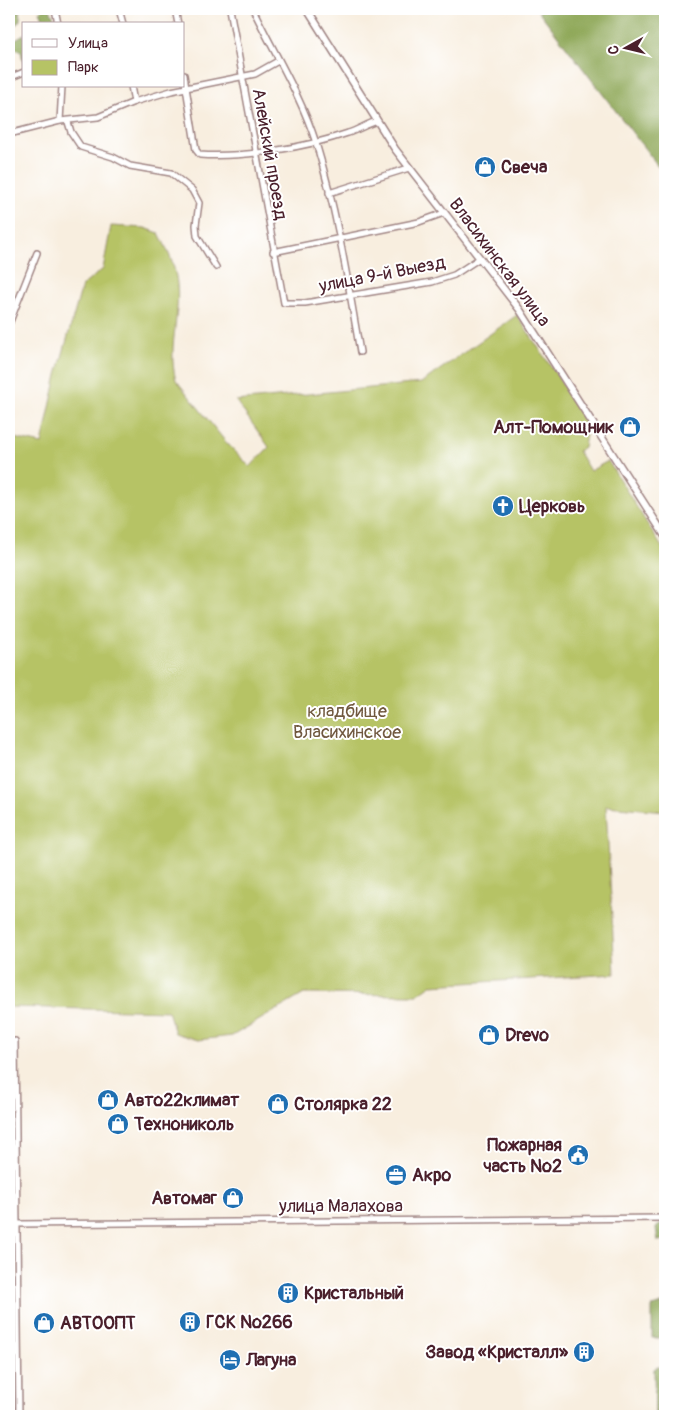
<svg xmlns="http://www.w3.org/2000/svg" width="674" height="1425" font-family="Pangolin,sans-serif">
<style>
.green{fill:#b6c365;stroke:#807148}
.forest{fill:#90a95a;stroke:#6d6442}
.lines{fill:none;stroke-linecap:round;stroke-linejoin:round}
.minor-casing{stroke:#a18685;stroke-width:8}
.tertiary-casing{stroke:#a18685;stroke-width:9}
.minor{stroke:#fff;stroke-width:5}
.tertiary{stroke:#fff;stroke-width:6}
.tram{stroke:#4a1f2b;stroke-width:1}
.labels{text-anchor:middle;stroke-width:4;stroke-linejoin:round;paint-order:stroke}
.street-label{font-size:18px;fill:#4a1f2b;stroke:#fff}
.poi-label{font-size:18px;font-weight:bold;fill:#4a1f2b;stroke:#fff;text-anchor:start}
.park-label{font-size:18px;fill:#70583f;stroke:#fff}
</style>
<rect width="100%" height="100%" fill="#fff"/>
<filter id="ink" filterUnits="userSpaceOnUse"><feTurbulence type="fractalNoise" baseFrequency=".02" numOctaves="2"/><feDisplacementMap in="SourceGraphic" scale="10" xChannelSelector="R" yChannelSelector="G"/><feConvolveMatrix kernelMatrix="1 2 1 2 8 2 1 2 1" color-interpolation-filters="sRGB"/></filter>
<filter id="wash" filterUnits="userSpaceOnUse"><feTurbulence type="fractalNoise" baseFrequency=".0096" numOctaves="4" result="noise"/><feDisplacementMap in="SourceGraphic" scale="20" xChannelSelector="R" yChannelSelector="G"/><feGaussianBlur stdDeviation="1.12" result="paint"/><feColorMatrix in="noise" values="0 0 0 0 0 0 0 0 0 0 0 0 0 0 0 0 0 1.4 0 .05"/><feComposite in="paint" operator="in"/></filter>
<g filter="url(#wash)">
<rect width="100%" height="100%" fill="#f8eedf"/>
<path class="green" d="M111,226L145,228L159,233C165,245 172,259 175,272C184,307 166,346 176,380L225,441L250,467L269,447L236,401L421,383L517,315L588,423L584,447L578,451L590,471L608,461L665,552V811L606,806L615,974L431,985L417,995L304,994L232,1036L198,1040L175,1033L168,1011L9,1007V448L14,438L42,444L57,375L82,286L103,269Z"/>
<g class="forest">
<polygon points="9,9 20,9 20,20 16,25"/>
<polygon points="43,9 50,9 57,24 45,24 40,11"/>
<polygon points="537,9 665,9 665,175"/>
<polygon points="24,34 24,66 21,51 9,47 9,43"/>
<polygon points="661,1223 665,1223 665,1240 658,1241 656,1228"/>
<polygon points="665,1303 665,1338 652,1338 652,1307"/>
<polygon points="658,1367 665,1367 665,1416 655,1416 654,1369"/>
</g>
</g>
<g filter="url(#ink)">
<g class="lines">
<g class="minor-casing">
<g id="minor">
<polyline points="55,9 58,24"/>
<polyline points="119,9 123,24"/>
<polyline points="175,9 178,24"/>
<polyline points="230,9 284,303 305,303 432,282 454,275 480,258"/>
<path d="M253,9C274,53 301,96 316,143C337,211 348,282 360,352"/>
<path d="M184,75L196,150L200,155C243,158 308,147 348,133C358,130 367,124 377,121"/>
<polyline points="9,78 24,72"/>
<polyline points="131,86 134,102"/>
<polyline points="60,121 62,86"/>
<polyline points="68,122 71,132 81,147 113,157 130,166 171,173 192,190 199,203 196,225 197,236 216,267"/>
<polyline points="9,134 60,121 98,117 134,102 171,91 255,74 278,61"/>
<polyline points="9,188 12,197 9,204"/>
<polyline points="329,193 409,168"/>
<polyline points="273,252 419,222 444,213"/>
<polyline points="9,324 37,253"/>
<polyline points="15,1041 19,1416"/>
<polyline points="17,1224 665,1218"/>
</g>
</g>
<g class="tertiary-casing">
<polyline id="tertiary" points="307,9 395,149 520,310 665,536"/>
</g>
<use href="#minor" class="minor"/>
<use href="#tertiary" class="tertiary"/>
<polyline class="tram" points="9,1347 13,1360 14,1416"/>
</g>
</g>
<defs>
<g id="shop-disc" transform="scale(1.125)"><circle r="9.5" fill="#1f6fb2" stroke="#fff"/><path d="M-5-2.5h2.3a2.7 3.5 0 0 1 5.4 0H5L5.5 6h-11ZM-1.5-2.5h3a1.5 2.3 0 0 0-3 0Z" fill="#fff"/></g>
<g id="church-disc" transform="scale(1.125)"><circle r="9.5" fill="#1f6fb2" stroke="#fff"/><path d="M-1.2-6h2.4v3.5h3.3v2.4h-3.3V6h-2.4V-.1h-3.3v-2.4h3.3Z" fill="#fff"/></g>
<g id="civic-disc" transform="scale(1.125)"><circle r="9.5" fill="#1f6fb2" stroke="#fff"/><path d="M-.6-6.5H3V-4.5H.6V-3L4-1V1h2V6H-6V1h2V-1L-.6-3ZM-1.2 2.5V6h2.4V2.5Z" fill="#fff"/></g>
<g id="office-disc" transform="scale(1.125)"><circle r="9.5" fill="#1f6fb2" stroke="#fff"/><path d="M-6-3h4V-5.5h4V-3h4V5H-6ZM-1-4.5V-3h2v-1.5ZM-6 0V1H6V0Z" fill="#fff"/></g>
<g id="building-disc" transform="scale(1.125)"><circle r="9.5" fill="#1f6fb2" stroke="#fff"/><path d="M-4-6H4V6H1V3H-1V6H-4ZM-2.5-4.3h1.7v1.8h-1.7ZM.8-4.3h1.7v1.8H.8ZM-2.5-1h1.7V.8h-1.7ZM.8-1h1.7V.8H.8Z" fill="#fff"/></g>
<g id="hotel-disc" transform="scale(1.125)"><circle r="9.5" fill="#1f6fb2" stroke="#fff"/><path d="M-6-4.5h1.5V1H6V5H4.5V3h-9V5H-6ZM-4 0a1.8 1.8 0 1 1 3.6 0ZM.5 0V-2.5h3Q6-2.5 6 0Z" fill="#fff"/></g>
</defs>
<g fill-rule="evenodd">
<use href="#shop-disc" x="485" y="167"/>
<use href="#shop-disc" x="630" y="427"/>
<use href="#church-disc" x="503" y="506"/>
<use href="#shop-disc" x="489" y="1035"/>
<use href="#shop-disc" x="108" y="1100"/>
<use href="#shop-disc" x="278" y="1104"/>
<use href="#shop-disc" x="118" y="1124"/>
<use href="#civic-disc" x="578" y="1155"/>
<use href="#office-disc" x="396" y="1175"/>
<use href="#shop-disc" x="233" y="1198"/>
<use href="#building-disc" x="288" y="1293"/>
<use href="#building-disc" x="190" y="1322"/>
<use href="#shop-disc" x="44" y="1323"/>
<use href="#building-disc" x="584" y="1352"/>
<use href="#hotel-disc" x="230" y="1360"/>
</g>
<g class="labels">
<g class="street-label">
<text transform="translate(270 154) rotate(80)" y="6">Алейский проезд</text>
<text transform="translate(500 262) rotate(53)" y="6">Власихинская улица</text>
<text transform="translate(382 274) rotate(-11)" y="6">улица 9-й Выезд</text>
<text x="341" y="1212">улица Малахова</text>
</g>
<g class="poi-label">
<text x="501" y="173">Свеча</text>
<text x="614" y="433" text-anchor="end">Алт-Помощник</text>
<text x="519" y="512">Церковь</text>
<text x="505" y="1041">Drevo</text>
<text x="124" y="1106">Авто22климат</text>
<text x="294" y="1110">Столярка 22</text>
<text x="134" y="1130">Технониколь</text>
<text x="562" y="1151" text-anchor="end">Пожарная<tspan x="562" dy="21">часть №2</tspan></text>
<text x="412" y="1181">Акро</text>
<text x="217" y="1204" text-anchor="end">Автомаг</text>
<text x="304" y="1299">Кристальный</text>
<text x="206" y="1328">ГСК №266</text>
<text x="60" y="1329">АВТООПТ</text>
<text x="568" y="1358" text-anchor="end">Завод «Кристалл»</text>
<text x="246" y="1366">Лагуна</text>
</g>
<g class="park-label">
<text x="347" y="717">кладбище<tspan x="347" dy="21">Власихинское</tspan></text>
</g>
</g>
<rect width="674" height="1425" fill="none" stroke="#fff" stroke-width="30"/>
<rect x="22" y="22" width="162" height="65" fill="#ffffff" stroke="#b7a5aa"/>
<rect x="32" y="39" width="25" height="8" fill="#ffffff" stroke="#b7a5aa"/>
<text x="68" y="48" font-size="15" fill="#4a1f2b">Улица</text>
<rect x="32" y="60" width="25" height="15" fill="#b6c365" stroke="#b7a5aa"/>
<text x="68" y="72" font-size="15" fill="#4a1f2b">Парк</text>
<g transform="translate(626 48) rotate(262)" stroke="#ffffff" stroke-width="4" paint-order="stroke">
<path d="M0-4L9 19L0 12L-9 19Z" fill="#4a1f2b"/>
<text y="-8" font-size="14" font-weight="bold" text-anchor="middle" fill="#4a1f2b">С</text>
</g>
</svg>
